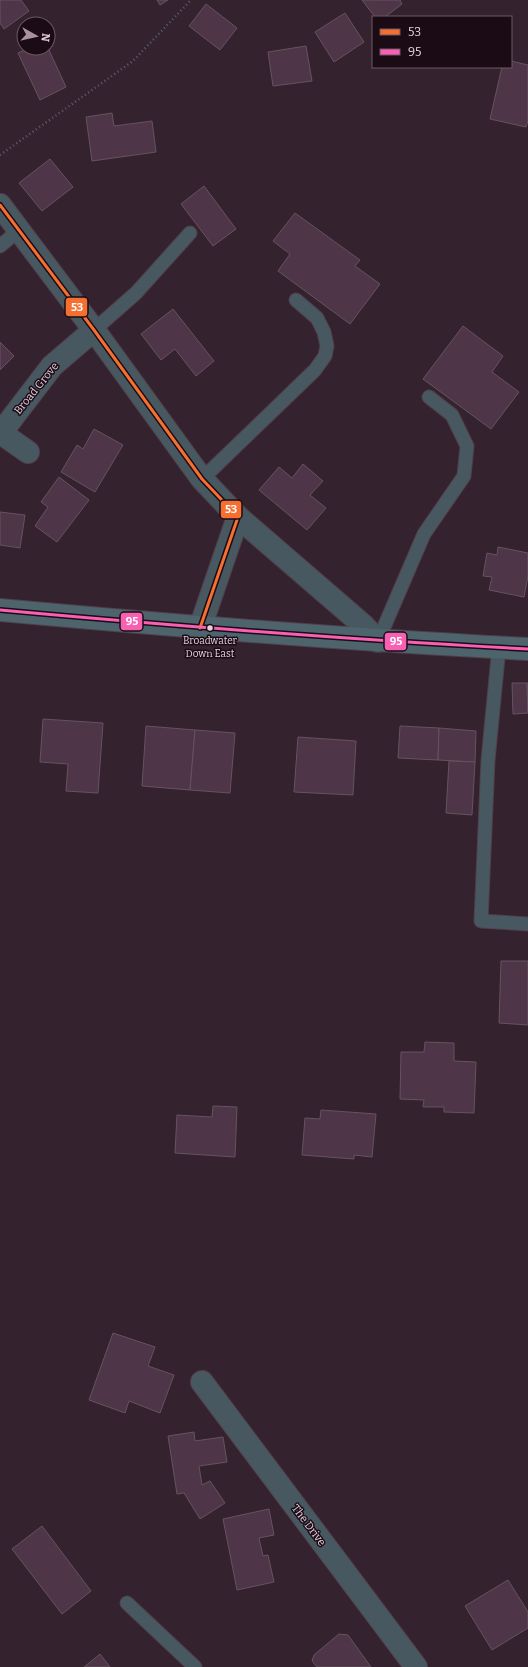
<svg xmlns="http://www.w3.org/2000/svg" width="528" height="1667" font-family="Bitter,serif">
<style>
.building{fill:#4f3548;stroke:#64545f}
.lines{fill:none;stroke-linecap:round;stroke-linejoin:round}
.service-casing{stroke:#503f4a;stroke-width:15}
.minor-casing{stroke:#503f4a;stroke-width:24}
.tertiary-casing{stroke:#503f4a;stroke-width:24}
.primary-casing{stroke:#503f4a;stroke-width:24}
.path{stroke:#5a6169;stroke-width:2.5;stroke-dasharray:1 3;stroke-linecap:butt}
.service{stroke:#485861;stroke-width:13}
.minor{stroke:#485861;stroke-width:22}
.tertiary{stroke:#485861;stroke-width:22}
.primary{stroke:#4e646d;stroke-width:22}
.bus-1-casing{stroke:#1a0b15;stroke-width:6}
.bus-2-casing{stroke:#1a0b15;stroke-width:6}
.bus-1{stroke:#f46f30;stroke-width:3}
.bus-2{stroke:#f860b3;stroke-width:3}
.bus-dot{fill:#e6cfdd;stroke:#1a0b15;stroke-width:1.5}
.labels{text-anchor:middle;stroke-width:3;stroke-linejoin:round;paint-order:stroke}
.bus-label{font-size:10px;fill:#e6cfdd;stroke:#1a0b15}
.street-label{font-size:11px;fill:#e6cfdd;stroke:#1a0b15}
.line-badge{stroke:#1a0b15;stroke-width:1.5}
.badge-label{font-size:11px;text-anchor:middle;font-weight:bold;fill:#fff}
</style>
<rect width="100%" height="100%" fill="#35222f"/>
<g class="building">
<polygon points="0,0 21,0 29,11 4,29 0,23"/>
<polygon points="157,0 168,0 160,5"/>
<polygon points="362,0 400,0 402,4 385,17 375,17"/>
<polygon points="206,4 237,28 220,50 189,26"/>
<polygon points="345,13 364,42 334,62 315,32"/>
<polygon points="306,46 312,81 273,86 268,52"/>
<polygon points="29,48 48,48 66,87 40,100 18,53"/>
<polygon points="511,61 528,65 528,121 526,127 490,119 502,67 511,67"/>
<polygon points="112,113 114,126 152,121 156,152 92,161 86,117"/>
<polygon points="50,159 73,187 42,211 19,183"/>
<polygon points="204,186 236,229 213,246 181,204"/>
<polygon points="295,213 360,260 355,266 380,284 350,324 278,271 290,254 273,241"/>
<polygon points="173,309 214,361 196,376 175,349 161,360 141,334"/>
<polygon points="463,326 503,356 492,372 519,392 491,429 423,379"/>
<polygon points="0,342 14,356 0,370"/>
<polygon points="94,429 123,445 95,492 61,472 77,445 83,449"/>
<polygon points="303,464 323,481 310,495 326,508 307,530 259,490 279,467 292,478"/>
<polygon points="59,477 89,500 57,542 35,526 48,507 41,502"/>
<polygon points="0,512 25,515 20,548 0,545"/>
<polygon points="498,547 528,553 528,576 524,597 489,590 492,577 483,576 487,553 497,555"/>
<polygon points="512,683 527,683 528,713 513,714"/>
<polygon points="527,683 528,683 528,713"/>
<polygon points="43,719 103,723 98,793 66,791 68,764 40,762"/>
<polygon points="146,726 195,730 190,790 142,786"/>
<polygon points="400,726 439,728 438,760 398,758"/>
<polygon points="439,728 476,731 475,762 438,760"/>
<polygon points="195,730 235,733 230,793 190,790"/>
<polygon points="298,737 356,741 353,795 294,792"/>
<polygon points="449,761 475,762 472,815 446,813"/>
<polygon points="501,961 528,961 528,1025 499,1023"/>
<polygon points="425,1042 454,1043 454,1061 476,1062 474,1113 444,1112 444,1107 423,1107 424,1100 400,1099 401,1052 424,1052"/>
<polygon points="213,1106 237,1107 235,1157 175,1153 177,1115 212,1117"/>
<polygon points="321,1110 376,1114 372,1157 354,1155 354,1159 302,1155 305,1118 320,1119"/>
<polygon points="113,1333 155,1347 148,1366 174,1375 160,1413 129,1401 125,1413 89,1400"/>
<polygon points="194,1432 195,1441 223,1437 227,1462 199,1466 202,1485 210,1481 225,1503 200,1519 184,1493 177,1494 168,1436"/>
<polygon points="269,1509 274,1535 259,1538 263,1556 268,1555 274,1582 237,1590 223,1519"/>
<polygon points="42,1526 91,1591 62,1614 12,1549"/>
<polygon points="508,1580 528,1612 528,1628 492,1650 465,1606"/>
<polygon points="339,1634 348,1635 371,1667 317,1667 312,1661 314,1655"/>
<polygon points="100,1654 110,1667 84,1667"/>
</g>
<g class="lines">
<g class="service-casing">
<g id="service">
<polyline points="0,246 19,230"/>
<polyline points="94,330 136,293 190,233"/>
<polyline points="202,479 315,370 325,356 327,346 324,332 317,318 296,300"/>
<polyline points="378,641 424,534 464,476 467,446 452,415 429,397"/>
<polyline points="499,647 488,760 481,921 528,924"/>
<polyline points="127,1603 195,1667"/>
</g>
</g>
<g class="minor-casing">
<g id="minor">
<polyline points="1,433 28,452"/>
<polyline points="0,434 52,366 94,330"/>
<polyline points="202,1382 416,1667"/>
</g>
</g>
<g class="tertiary-casing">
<g id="tertiary">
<polyline points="0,205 94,330 202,479 238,517 200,628"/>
<polyline points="238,517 363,625 378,641"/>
</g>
</g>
<g class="primary-casing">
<path id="primary" d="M0,610C176,626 352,640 528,649"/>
</g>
<polyline class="path" points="0,155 133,61 191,0"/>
<use href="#service" class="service"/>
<use href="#minor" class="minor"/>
<use href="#tertiary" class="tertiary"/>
<use href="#primary" class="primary"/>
<g class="bus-1-casing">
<polyline id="bus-1" points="0,205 94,330 202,479 238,517 200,628"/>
</g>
<g class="bus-2-casing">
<path id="bus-2" d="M0,610C176,626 352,640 528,649"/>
</g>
<use href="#bus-1" class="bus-1"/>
<use href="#bus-2" class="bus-2"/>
</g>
<circle class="bus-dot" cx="210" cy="628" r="3.5"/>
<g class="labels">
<g class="bus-label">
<text x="210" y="644">Broadwater<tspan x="210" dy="13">Down East</tspan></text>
</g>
<g class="street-label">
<text transform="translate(36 388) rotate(-51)" y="4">Broad Grove</text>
<text transform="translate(309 1525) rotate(53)" y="4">The Drive</text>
</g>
</g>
<g class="line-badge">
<rect x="65" y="297" width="23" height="20" rx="4" fill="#f46f30"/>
<rect x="220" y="500" width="22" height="19" rx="4" fill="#f46f30"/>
<rect x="120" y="612" width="23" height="19" rx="4" fill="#f860b3"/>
<rect x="384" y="632" width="23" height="19" rx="4" fill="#f860b3"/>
</g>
<g class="badge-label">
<text x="77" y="311">53</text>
<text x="231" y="513">53</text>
<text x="132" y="625">95</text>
<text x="396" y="645">95</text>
</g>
<rect x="372" y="16" width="140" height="52" fill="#1a0b15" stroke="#6c5965"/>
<rect x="380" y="29" width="20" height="6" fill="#f46f30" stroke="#6c5965"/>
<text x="408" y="36" font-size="12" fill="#e6cfdd">53</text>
<rect x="380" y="49" width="20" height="6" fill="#f860b3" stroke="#6c5965"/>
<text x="408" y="56" font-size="12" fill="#e6cfdd">95</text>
<g transform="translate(36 36) rotate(98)"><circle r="19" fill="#1a0b15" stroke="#6c5965"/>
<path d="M0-3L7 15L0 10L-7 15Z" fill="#a892a0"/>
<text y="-6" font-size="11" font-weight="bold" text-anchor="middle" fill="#e6cfdd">N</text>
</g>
</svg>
